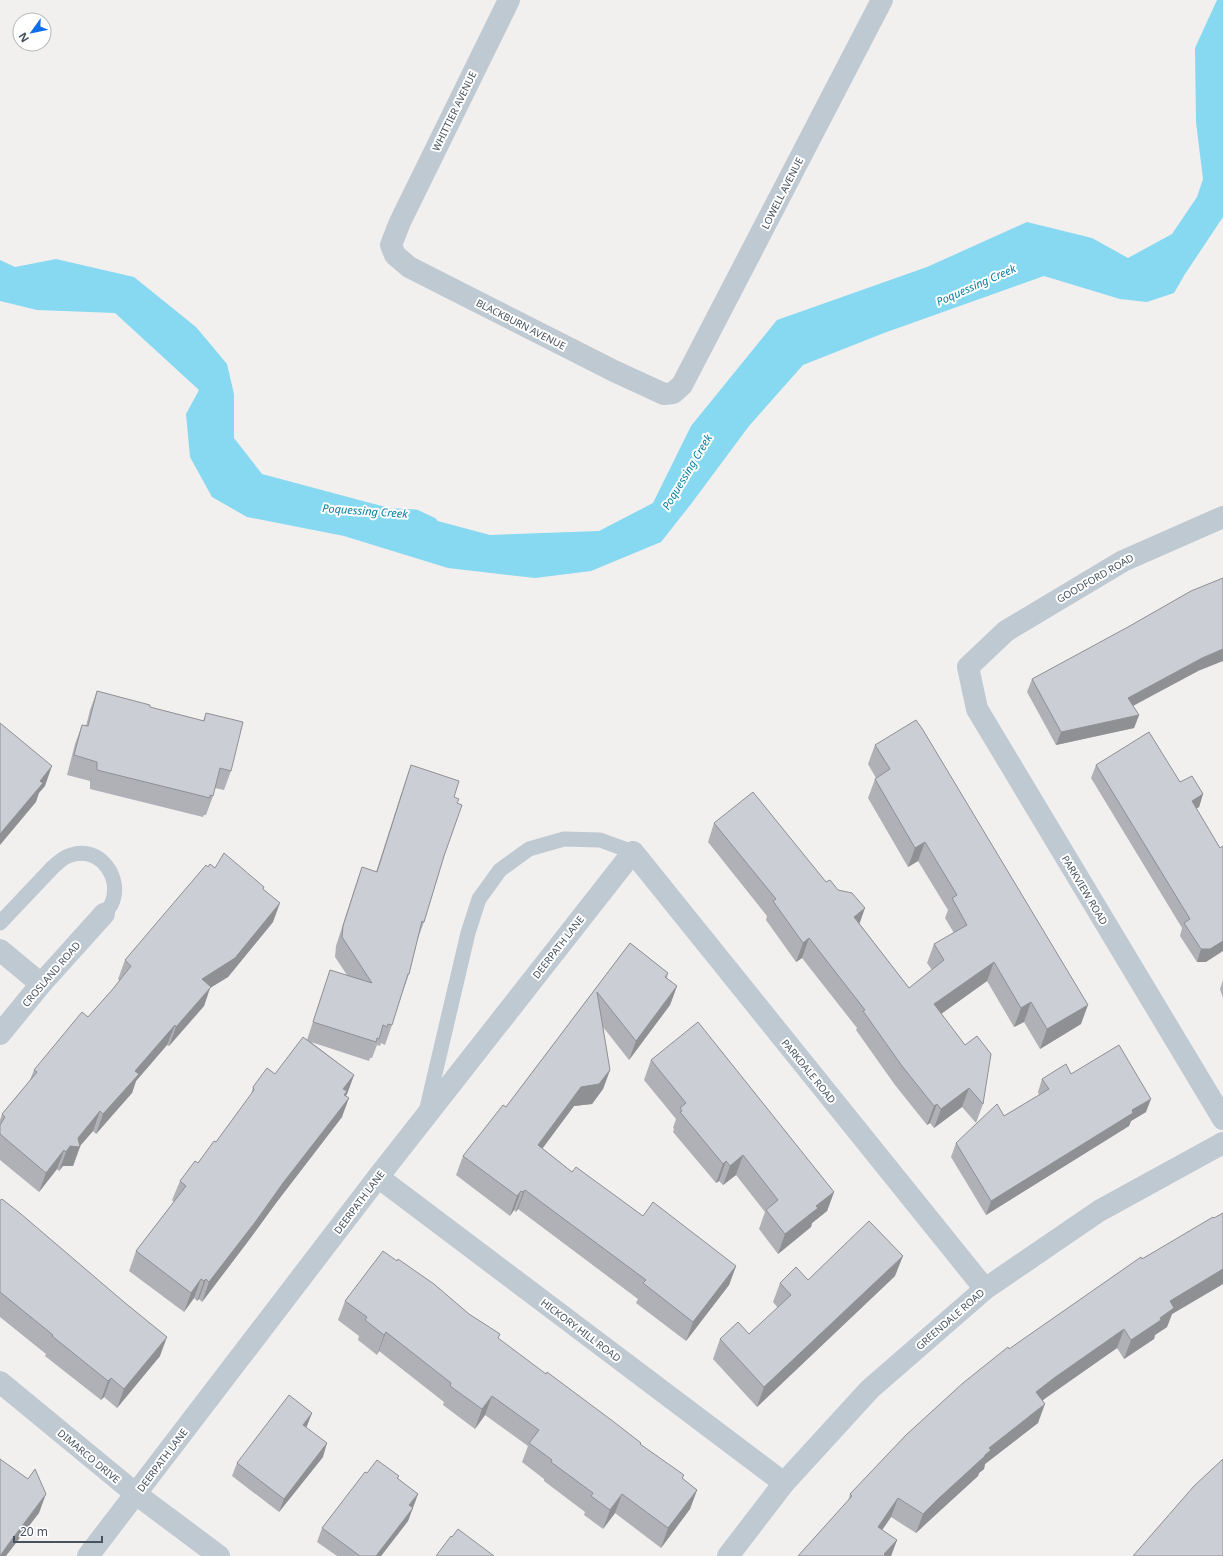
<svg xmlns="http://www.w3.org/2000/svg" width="1223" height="1556" font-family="'Noto Sans',sans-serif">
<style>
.water{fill:#86d9f0}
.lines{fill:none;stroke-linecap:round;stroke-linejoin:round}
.stream{stroke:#86d9f0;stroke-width:9}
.service{stroke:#bfc9d2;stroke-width:15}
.minor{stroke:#bfc9d2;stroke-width:22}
.wall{fill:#afb1b6}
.shaded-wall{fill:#8e9094}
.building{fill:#cbced4;stroke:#8e9094}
.labels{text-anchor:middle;stroke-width:4;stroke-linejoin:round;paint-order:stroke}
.street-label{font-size:10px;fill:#46525d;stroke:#fff}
.water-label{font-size:11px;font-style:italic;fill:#0680a1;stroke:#fff}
</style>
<rect width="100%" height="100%" fill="#f2efef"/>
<polygon class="water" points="1217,0 1223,0 1223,217 1185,274 1174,293 1147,302 1120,299 1044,276 884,333 803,365 749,426 691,504 661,542 591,571 535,578 448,568 344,536 247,517 212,497 190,457 186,414 199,390 115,313 37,310 0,301 0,260 15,267 56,259 134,277 196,327 227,364 234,394 234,438 262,474 490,535 599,531 653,503 691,426 777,320 927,267 1027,222 1092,238 1128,258 1172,234 1197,197 1203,179 1196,122 1195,48"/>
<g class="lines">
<polyline class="stream" points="396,513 416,514 433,522"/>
<g class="service">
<path d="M0,923L53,867C59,862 63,857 71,855C100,845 124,879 111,905C109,908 106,911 104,914"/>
<polyline points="426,1112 468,933 479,899 500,870 529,849 564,839 600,840 633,852"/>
</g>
<g class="minor">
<polyline points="509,0 400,222 391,245 395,255 409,267 614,371 664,394 673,393 682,385 882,0"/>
<polyline points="1223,517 1123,561 1006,631 968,667 977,709 1223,1119"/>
<polyline points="0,950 41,984"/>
<polyline points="0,1034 41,984 104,914"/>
<polyline points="378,1177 784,1483"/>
<polyline points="0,1382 136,1494 219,1556"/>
<polyline points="88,1556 378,1177 633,852 985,1289"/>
<polyline points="728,1556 784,1483 870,1389 985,1289 1099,1211 1223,1143"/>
</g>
</g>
<g class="wall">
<polygon points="1198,671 1133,706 1139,715 1134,728 1056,745 1027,692 1032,679"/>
<polygon points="97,691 150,707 203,721 206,713 231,771 224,790 215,788 213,796 206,815 204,815 203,817 90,789 90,781 67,775 75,744 82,725 86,726 90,710"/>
<polygon points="875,745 1081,1024 1040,1049 1024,1022 1014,1027 987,981 941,1014 983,1104 976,1123 962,1107 934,1128 930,1123 927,1125 895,1085 856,1030 857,1028 802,958 796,962 766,920 767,916 708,842 714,823 859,923 909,988 932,970 927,963 934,944 954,933 945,918 948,910 918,861 908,867 868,798 875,779 876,778 868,764"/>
<polygon points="411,765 454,797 457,803 444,856 424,922 417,941 409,974 402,994 392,1025 385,1045 381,1043 380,1046 377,1045 372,1058 370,1058 369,1061 311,1042 354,1075 347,1094 346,1096 342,1117 276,1203 249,1240 202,1302 199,1299 197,1301 194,1298 184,1312 129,1271 136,1251 174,1202 172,1200 180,1181 198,1163 216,1142 251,1095 253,1087 275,1074 307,1040 330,970 347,975 335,957 336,946 355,887 362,867 376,872 404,785"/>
<polygon points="1096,765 1180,782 1203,794 1199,807 1196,809 1220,848 1206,962 1197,962 1180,936 1182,928 1091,778"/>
<polygon points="208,867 215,868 263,889 273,922 228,977 210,988 204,1006 169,1046 167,1045 136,1081 132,1093 114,1113 96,1134 93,1131 80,1146 73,1166 63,1166 59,1171 57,1169 39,1192 0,1160 0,1120 2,1114 29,1082 34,1070 88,1017 120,981 118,979 125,960"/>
<polygon points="630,943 668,973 667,978 677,986 670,1005 629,1060 603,1027 610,1070 603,1089 592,1104 574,1106 542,1148 572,1172 643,1216 736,1266 729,1285 686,1341 636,1303 638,1299 518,1209 516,1212 514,1210 510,1216 456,1175 463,1156 506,1107"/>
<polygon points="1223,980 1223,998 1220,989"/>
<polygon points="651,1060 834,1192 827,1211 812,1223 811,1227 778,1254 759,1229 765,1212 736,1175 723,1185 719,1181 716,1183 673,1132 674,1129 673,1128 676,1119 644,1080"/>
<polygon points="1071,1074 1146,1112 1131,1121 1129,1126 986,1215 951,1157 956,1143 1004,1116 1039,1095 1038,1092 1042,1079"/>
<polygon points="0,1200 160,1356 117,1408 104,1397 101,1400 45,1356 46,1354 0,1317"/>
<polygon points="1223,1213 1223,1284 1172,1314 1167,1327 1155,1335 1154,1339 1124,1359 1117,1348 1043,1400 1038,1423 985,1464 984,1469 979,1473 978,1476 931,1519 916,1533 891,1517 882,1530 897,1540 891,1556 798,1556 848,1501 850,1494 1009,1349 1142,1259"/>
<polygon points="895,1276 757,1407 713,1359 720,1339 749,1334 778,1308 773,1302 780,1283 808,1280"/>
<polygon points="345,1301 498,1339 640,1445 697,1490 690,1509 661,1548 615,1513 603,1529 584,1515 585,1512 544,1481 544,1479 522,1462 528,1446 485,1415 475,1429 443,1405 444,1402 379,1351 377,1355 358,1340 359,1336 338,1320"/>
<polygon points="312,1413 306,1427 323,1457 279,1512 232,1476 237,1463"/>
<polygon points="367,1473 399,1476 398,1479 418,1494 408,1521 381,1556 337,1556 317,1542 322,1528"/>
</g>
<g class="shaded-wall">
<polygon points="1223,649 1223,661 1198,671 1123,711 1128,698 1202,658"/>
<polygon points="1139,715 1134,728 1056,745 1061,732"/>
<polygon points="52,766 45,786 39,793 36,802 0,845 0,834 40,781"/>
<polygon points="1203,794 1199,807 1187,814 1192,801"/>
<polygon points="925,842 918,861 908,867 915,848"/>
<polygon points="280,903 273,922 228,977 210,988 204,1006 169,1046 176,1027 202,979"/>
<polygon points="865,908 858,928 854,917"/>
<polygon points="809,938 802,958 796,962 803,943"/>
<polygon points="1223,941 1223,951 1206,962 1197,962 1201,949"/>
<polygon points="994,962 987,981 927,1024 934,1004"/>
<polygon points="677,986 670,1005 629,1060 636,1041"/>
<polygon points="1031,1002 1024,1022 1014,1027 1021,1008"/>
<polygon points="1088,1005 1081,1024 1040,1049 1047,1029"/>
<polygon points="175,1025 167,1045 136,1081 132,1093 96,1134 103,1114 135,1071"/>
<polygon points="610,1070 603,1089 592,1104 574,1106 531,1164 538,1145 581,1087"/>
<polygon points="354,1075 347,1094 344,1098 349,1098 342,1117 276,1203 249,1240 202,1302 209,1282 343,1089"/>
<polygon points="969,1088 962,1107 934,1128 941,1109"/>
<polygon points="1151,1099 1146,1112 1131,1121 1129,1126 986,1215 991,1201 1132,1110"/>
<polygon points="937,1104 930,1123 927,1125 934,1106"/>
<polygon points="100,1111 93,1131 79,1147 80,1147 73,1166 63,1166 59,1171 66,1152"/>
<polygon points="64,1150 57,1169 39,1192 46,1173"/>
<polygon points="743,1155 736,1175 723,1185 730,1166"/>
<polygon points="726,1161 719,1181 716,1183 723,1164"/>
<polygon points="525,1190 518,1209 516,1212 523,1192"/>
<polygon points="521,1191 514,1210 510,1216 517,1196"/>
<polygon points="834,1192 827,1211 812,1223 811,1227 778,1254 785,1234 816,1206"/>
<polygon points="903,1256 895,1276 757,1407 764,1387"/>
<polygon points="736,1266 729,1285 686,1341 693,1322"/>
<polygon points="1223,1269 1223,1284 1172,1314 1167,1327 1155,1335 1154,1339 1124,1359 1131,1340 1160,1318 1170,1301"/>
<polygon points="201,1279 194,1298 184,1312 191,1293"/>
<polygon points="206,1279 199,1299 197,1301 204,1281"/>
<polygon points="1124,1329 1117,1348 1047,1397 1029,1411 1036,1392 1054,1378"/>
<polygon points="386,1332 379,1351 377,1355 384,1335"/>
<polygon points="167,1337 160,1356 117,1408 124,1389"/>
<polygon points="111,1378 104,1397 101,1400 108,1381"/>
<polygon points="492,1396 485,1415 475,1429 482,1409"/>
<polygon points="1045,1404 1038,1423 985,1464 984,1469 979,1473 978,1476 931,1519 916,1533 923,1514 989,1448"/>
<polygon points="312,1413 307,1426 298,1438 303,1425"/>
<polygon points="327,1443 323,1457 279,1512 284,1499"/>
<polygon points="697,1490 690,1509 661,1548 668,1528"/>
<polygon points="46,1494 39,1513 6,1556 0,1556 10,1542"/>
<polygon points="418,1494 408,1521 381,1556 376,1556 409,1505"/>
<polygon points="622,1494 615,1513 603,1529 610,1510"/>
<polygon points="898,1498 891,1517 871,1546 878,1527"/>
<polygon points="897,1540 891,1556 883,1556 884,1554"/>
</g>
<g class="building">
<polygon points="1223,578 1223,649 1202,658 1128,698 1139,715 1061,732 1032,679 1128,627 1191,591"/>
<polygon points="97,691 150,705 150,707 204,721 206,713 243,722 231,771 220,768 213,796 210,795 210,798 97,770 97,762 74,755 82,725 88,726"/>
<polygon points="916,720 923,730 1088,1005 1047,1029 1031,1002 1021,1008 994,962 934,1004 965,1045 977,1036 991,1054 983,1104 969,1088 941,1109 937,1104 934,1106 902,1066 863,1011 865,1010 809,938 803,943 773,901 776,899 714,823 753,792 826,882 830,880 838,890 852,893 865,908 854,917 909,988 944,960 934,944 967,925 952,898 957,895 925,842 915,848 875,779 890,769 875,745"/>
<polygon points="0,723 52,766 40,781 43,783 0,834"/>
<polygon points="1149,732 1180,782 1192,776 1203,794 1192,801 1220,848 1223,846 1223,941 1210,949 1201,949 1184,923 1190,919 1096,765"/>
<polygon points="411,765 459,781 454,797 459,799 457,803 462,805 444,856 424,922 422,921 409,974 408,974 392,1025 388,1024 387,1027 383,1025 379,1039 377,1038 376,1042 313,1022 330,970 372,983 342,937 343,926 362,867 377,872"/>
<polygon points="224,853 264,887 263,889 280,903 235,958 202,979 211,987 176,1027 175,1025 135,1071 139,1074 103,1114 100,1111 78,1138 80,1147 70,1146 66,1152 64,1150 46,1173 0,1134 0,1125 5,1117 2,1114 37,1072 34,1070 82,1012 88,1017 112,990 131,966 125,960 206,865 208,867 210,864 215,868"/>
<polygon points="630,943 668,973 665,977 677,986 636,1041 597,992 610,1070 599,1084 581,1087 538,1145 572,1172 576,1167 643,1216 653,1202 736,1266 693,1322 643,1283 646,1280 525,1190 523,1192 521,1191 517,1196 463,1156 503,1105 506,1107"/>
<polygon points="698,1022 834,1192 816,1206 818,1208 785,1234 766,1210 778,1200 743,1155 730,1166 726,1161 723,1164 680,1112 682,1111 680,1108 686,1103 651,1060"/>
<polygon points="303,1037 354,1075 343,1089 347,1091 344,1095 349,1098 283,1183 256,1221 209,1282 206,1279 204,1281 201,1279 191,1293 136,1251 186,1186 180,1181 195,1161 198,1163 214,1141 216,1142 254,1090 253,1087 267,1068 275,1074"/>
<polygon points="1119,1045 1151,1099 1132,1110 1133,1113 991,1201 956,1143 997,1104 1004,1116 1049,1089 1042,1079 1066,1064 1071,1074"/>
<polygon points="2,1199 21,1214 124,1302 167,1337 124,1389 111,1378 108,1381 52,1336 53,1335 0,1292 0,1200 1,1200"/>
<polygon points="1223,1213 1223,1269 1170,1301 1174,1308 1160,1318 1161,1320 1131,1340 1124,1329 1054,1378 1036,1392 1045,1404 989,1448 991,1450 985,1455 985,1456 938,1499 923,1514 898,1498 878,1527 897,1540 884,1554 886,1556 798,1556 852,1496 850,1494 906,1435 963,1383 1008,1347 1009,1349 1141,1257 1142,1259 1213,1217 1214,1218"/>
<polygon points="869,1221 903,1256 764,1387 720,1339 738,1322 749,1334 791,1295 780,1283 796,1267 808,1280"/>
<polygon points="383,1251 397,1261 398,1259 434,1284 469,1314 500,1334 498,1338 546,1374 547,1372 614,1422 641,1443 640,1444 684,1475 682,1478 697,1490 668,1528 622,1494 610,1510 591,1496 593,1493 551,1462 552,1460 529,1443 539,1430 492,1396 482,1409 450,1386 451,1383 386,1332 384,1335 365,1320 367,1317 345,1301"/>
<polygon points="289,1395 312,1413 303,1425 327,1443 284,1499 237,1463"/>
<polygon points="0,1459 28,1479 35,1469 46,1494 10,1542 0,1556"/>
<polygon points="1223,1459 1223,1556 1133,1556 1194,1486"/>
<polygon points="377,1460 399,1476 397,1478 418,1494 409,1505 413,1508 376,1556 360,1556 322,1528 365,1472 367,1473"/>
<polygon points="458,1529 494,1556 436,1556 451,1536 452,1537"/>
</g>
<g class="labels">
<g class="street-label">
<text transform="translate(454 111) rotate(-64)" y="4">WHITTIER AVENUE</text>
<text transform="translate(782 193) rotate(-63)" y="4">LOWELL AVENUE</text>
<text transform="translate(521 324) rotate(27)" y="4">BLACKBURN AVENUE</text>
<text transform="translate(1095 578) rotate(-30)" y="4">GOODFORD ROAD</text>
<text transform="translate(1085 890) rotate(59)" y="4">PARKVIEW ROAD</text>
<text transform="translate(558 947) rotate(-52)" y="4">DEERPATH LANE</text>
<text transform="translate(51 974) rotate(-49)" y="4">CROSLAND ROAD</text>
<text transform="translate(809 1071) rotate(51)" y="4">PARKDALE ROAD</text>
<text transform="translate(359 1202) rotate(-53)" y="4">DEERPATH LANE</text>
<text transform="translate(950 1319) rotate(-41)" y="4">GREENDALE ROAD</text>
<text transform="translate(581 1330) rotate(37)" y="4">HICKORY HILL ROAD</text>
<text transform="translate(89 1456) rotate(40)" y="4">DIMARCO DRIVE</text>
<text transform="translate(162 1460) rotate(-53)" y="4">DEERPATH LANE</text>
</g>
<g class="water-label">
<text transform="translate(976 285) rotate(-24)" y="4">Poquessing Creek</text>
<text transform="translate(687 472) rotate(-59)" y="4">Poquessing Creek</text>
<text transform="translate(365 511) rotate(4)" y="4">Poquessing Creek</text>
</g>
</g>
<g transform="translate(32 32) rotate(237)"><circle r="19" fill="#ffffff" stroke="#b5babe"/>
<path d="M0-3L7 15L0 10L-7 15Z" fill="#106dea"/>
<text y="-6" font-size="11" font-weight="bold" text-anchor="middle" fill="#46525d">N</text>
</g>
<path d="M14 1536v6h88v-6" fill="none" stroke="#46525d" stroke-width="2"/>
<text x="20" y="1536" font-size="12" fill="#46525d" stroke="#ffffff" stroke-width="3" paint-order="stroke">20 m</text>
</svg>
